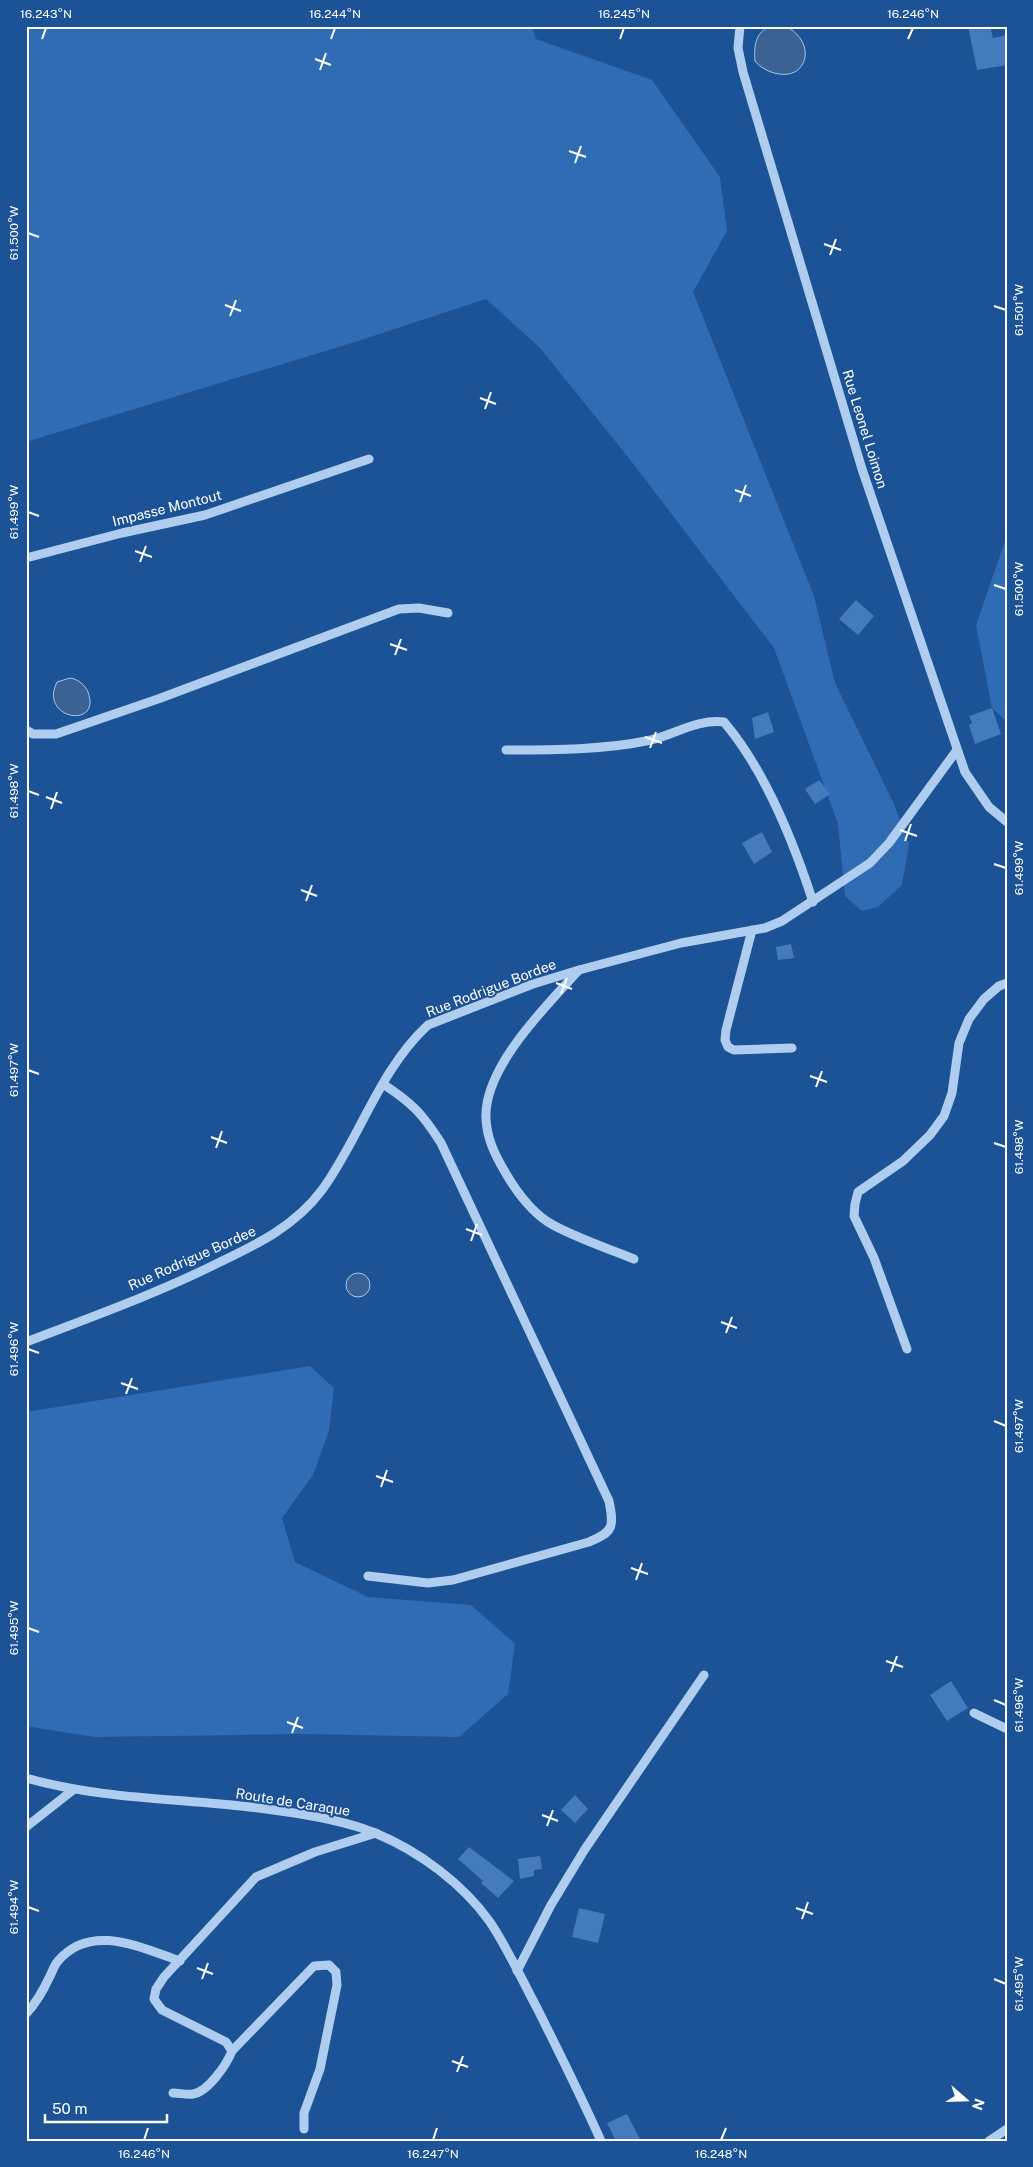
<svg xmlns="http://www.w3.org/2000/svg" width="1033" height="2167" font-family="'Public Sans',sans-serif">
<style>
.green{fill:#306cb3}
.water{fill:#3c6293;stroke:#a2c7f1}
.building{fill:#447bbc}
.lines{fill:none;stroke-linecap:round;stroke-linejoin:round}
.minor{stroke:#afcdef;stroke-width:9}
.ticks{fill:none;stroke:#fff;stroke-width:2}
.labels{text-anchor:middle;stroke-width:4;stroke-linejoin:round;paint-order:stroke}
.street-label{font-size:14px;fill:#fff;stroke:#1c5296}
.neatline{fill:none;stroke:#fff;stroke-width:2}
.ticks-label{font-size:12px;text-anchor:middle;fill:#fff}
</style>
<rect width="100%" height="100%" fill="#1c5296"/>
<g class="green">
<polygon points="26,26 532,26 536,39 652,80 720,177 727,231 693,292 814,596 835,683 894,804 909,844 902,885 878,907 862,911 845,896 838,824 774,648 628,457 540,348 486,299 355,342 26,442"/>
<polygon points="1007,535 1007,722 992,708 976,625"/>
<polygon points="310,1366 334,1388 329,1431 313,1475 282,1518 295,1562 368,1597 471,1605 515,1644 508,1694 459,1737 302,1734 94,1737 26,1726 26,1412"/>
</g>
<g class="water">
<path d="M771,26C776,26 781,26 786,27C800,32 811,51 802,65C792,82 764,73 755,61C754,46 755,32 771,26Z"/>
<path d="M70,678C78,679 85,685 88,692C102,730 38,719 57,682Z"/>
<circle cx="358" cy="1285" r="12"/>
</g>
<g class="building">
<polygon points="968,26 990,26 993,38 1007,35 1007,65 977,70"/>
<polygon points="856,600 874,616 858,635 839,619"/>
<polygon points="992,708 1001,734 975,744 969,725 972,723 969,716"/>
<polygon points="768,712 774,732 755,739 752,718"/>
<polygon points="819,780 830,794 815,804 805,789"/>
<polygon points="762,832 772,852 754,864 742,843"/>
<polygon points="791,944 794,958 778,960 776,947"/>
<polygon points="951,1681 968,1708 947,1721 930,1695"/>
<polygon points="575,1795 588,1809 575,1823 561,1810"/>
<polygon points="469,1847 514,1881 498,1898 481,1883 483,1881 458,1859"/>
<polygon points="540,1856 542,1869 534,1870 534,1876 520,1879 518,1859"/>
<polygon points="579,1908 605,1914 598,1943 572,1937"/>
<polygon points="627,2114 641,2141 616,2141 607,2123"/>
</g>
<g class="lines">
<g class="minor">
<polyline points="740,26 738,48 743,72 862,469 965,772 989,807 1007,822"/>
<polyline points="26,558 122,533 205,515 369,459"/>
<polyline points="26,730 33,734 56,734 158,699 399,609 419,608 448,613"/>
<path d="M506,750C554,750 604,750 651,740C676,734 697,719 724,722C764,769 794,843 813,902"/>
<polyline points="752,930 726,1030 725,1040 728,1047 734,1050 792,1048"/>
<path d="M579,970C547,1005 483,1068 486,1119C487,1139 495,1155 505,1172C516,1191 533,1214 553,1225C579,1239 607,1248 634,1259"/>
<path d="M26,1342C91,1317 156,1294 218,1263C258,1244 295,1226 322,1190C360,1138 379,1070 428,1025L533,984L579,970L681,943L765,928L782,921L870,863L889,843L957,750"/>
<polyline points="907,1349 874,1258 854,1216 855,1204 858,1192 903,1161 930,1135 944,1116 952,1093 959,1043 969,1019 984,999 999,986 1007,983"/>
<path d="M368,1576L428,1583L453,1580L589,1542C614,1532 614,1526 609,1501L441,1143C422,1113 412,1103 383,1084"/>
<polyline points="974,1713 1007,1729"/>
<path d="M26,1778C106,1801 191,1798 273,1810C304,1814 346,1821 375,1833C419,1851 463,1884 490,1922C508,1949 522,1980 537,2008C559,2052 581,2096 601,2141"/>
<polyline points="26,1827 73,1790"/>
<polyline points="517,1971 551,1905 585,1849 704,1675"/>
<path d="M26,2014C36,2003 43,1991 49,1978C52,1973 54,1965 58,1961C91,1922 141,1948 180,1961"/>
<polyline points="232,2051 314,1966 329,1965 336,1972 337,1985 320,2069 304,2113 304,2129"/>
<path d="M173,2093C179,2093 187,2095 193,2094C208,2092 227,2064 232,2051L226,2042L162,2010L154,1999L156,1989L164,1977L256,1877L315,1852L376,1833"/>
<polyline points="989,2141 1007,2129"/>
</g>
</g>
<path class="ticks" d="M42,39L46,28M331,39L335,28M620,39L624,28M908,39L913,28M315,59L331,65M320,70L326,53M569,151L586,157M575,163L581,146M28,233L39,237M824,244L841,250M830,255L836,239M225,305L241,311M994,306L1006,310M230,316L236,300M480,398L496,404M485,409L491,392M735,490L751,496M740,502L746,485M28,512L39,516M135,551L152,557M140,562L146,546M994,585L1006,589M390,644L407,650M395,655L401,639M645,737L662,743M650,748L656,732M28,791L39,795M46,797L62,803M51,809L57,792M900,830L917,836M905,841L911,824M994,864L1006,868M301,890L317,896M306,901L312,885M556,983L572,989M561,994L567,978M28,1070L39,1074M810,1076L827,1082M816,1087L822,1071M211,1137L227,1143M994,1143L1006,1147M216,1148L222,1131M466,1229L482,1235M471,1241L477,1224M721,1322L737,1328M726,1333L732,1317M28,1349L39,1353M121,1383L138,1389M126,1394L132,1378M994,1421L1006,1426M376,1476L393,1482M381,1487L387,1470M631,1568L648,1574M636,1580L642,1563M28,1628L39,1632M886,1661L903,1667M891,1672L897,1656M994,1700L1006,1705M287,1722L303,1728M292,1733L298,1717M542,1815L558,1821M547,1826L553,1810M28,1907L39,1911M796,1908L813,1914M802,1919L808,1902M197,1968L213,1974M202,1979L208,1963M994,1979L1006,1984M452,2061L468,2067M457,2072L463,2056M144,2140L148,2128M433,2140L437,2128M721,2140L726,2128"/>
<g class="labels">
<g class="street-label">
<text transform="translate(865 429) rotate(73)" y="5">Rue Leonel Loimon</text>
<text transform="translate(167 508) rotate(-14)" y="5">Impasse Montout</text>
<text transform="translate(491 988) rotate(-21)" y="5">Rue Rodrigue Bordee</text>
<text transform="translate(192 1258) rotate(-24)" y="5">Rue Rodrigue Bordee</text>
<text transform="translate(293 1802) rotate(9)" y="5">Route de Caraque</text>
</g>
</g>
<rect width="1033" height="2167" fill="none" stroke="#1c5296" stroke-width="55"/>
<g transform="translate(966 2100) rotate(110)" stroke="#1c5296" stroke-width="4" paint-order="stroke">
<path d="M0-4L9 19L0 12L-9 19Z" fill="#ffffff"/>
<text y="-8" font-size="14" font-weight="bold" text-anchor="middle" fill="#ffffff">N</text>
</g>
<path d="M45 2114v8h122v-8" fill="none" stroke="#ffffff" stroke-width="2.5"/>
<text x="52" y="2114" font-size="15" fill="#ffffff" stroke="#1c5296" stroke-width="4" paint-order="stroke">50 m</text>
<rect x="28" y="28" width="978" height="2112" class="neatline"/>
<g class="ticks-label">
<text x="46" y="18">16.243°N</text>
<text x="335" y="18">16.244°N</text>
<text x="624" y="18">16.245°N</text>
<text x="913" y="18">16.246°N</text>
<text transform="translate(14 233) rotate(-90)" y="4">61.500°W</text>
<text transform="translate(1019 310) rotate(-90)" y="4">61.501°W</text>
<text transform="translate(14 512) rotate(-90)" y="4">61.499°W</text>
<text transform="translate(1019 589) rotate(-90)" y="4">61.500°W</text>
<text transform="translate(14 791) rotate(-90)" y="4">61.498°W</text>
<text transform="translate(1019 868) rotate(-90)" y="4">61.499°W</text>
<text transform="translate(14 1070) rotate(-90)" y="4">61.497°W</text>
<text transform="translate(1019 1147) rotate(-90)" y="4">61.498°W</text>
<text transform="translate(14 1349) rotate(-90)" y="4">61.496°W</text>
<text transform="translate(1019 1426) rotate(-90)" y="4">61.497°W</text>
<text transform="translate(14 1628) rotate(-90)" y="4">61.495°W</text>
<text transform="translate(1019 1705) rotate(-90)" y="4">61.496°W</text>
<text transform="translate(14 1907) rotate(-90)" y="4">61.494°W</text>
<text transform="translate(1019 1984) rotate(-90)" y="4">61.495°W</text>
<text x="144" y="2158">16.246°N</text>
<text x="433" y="2158">16.247°N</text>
<text x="721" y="2158">16.248°N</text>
</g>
</svg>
